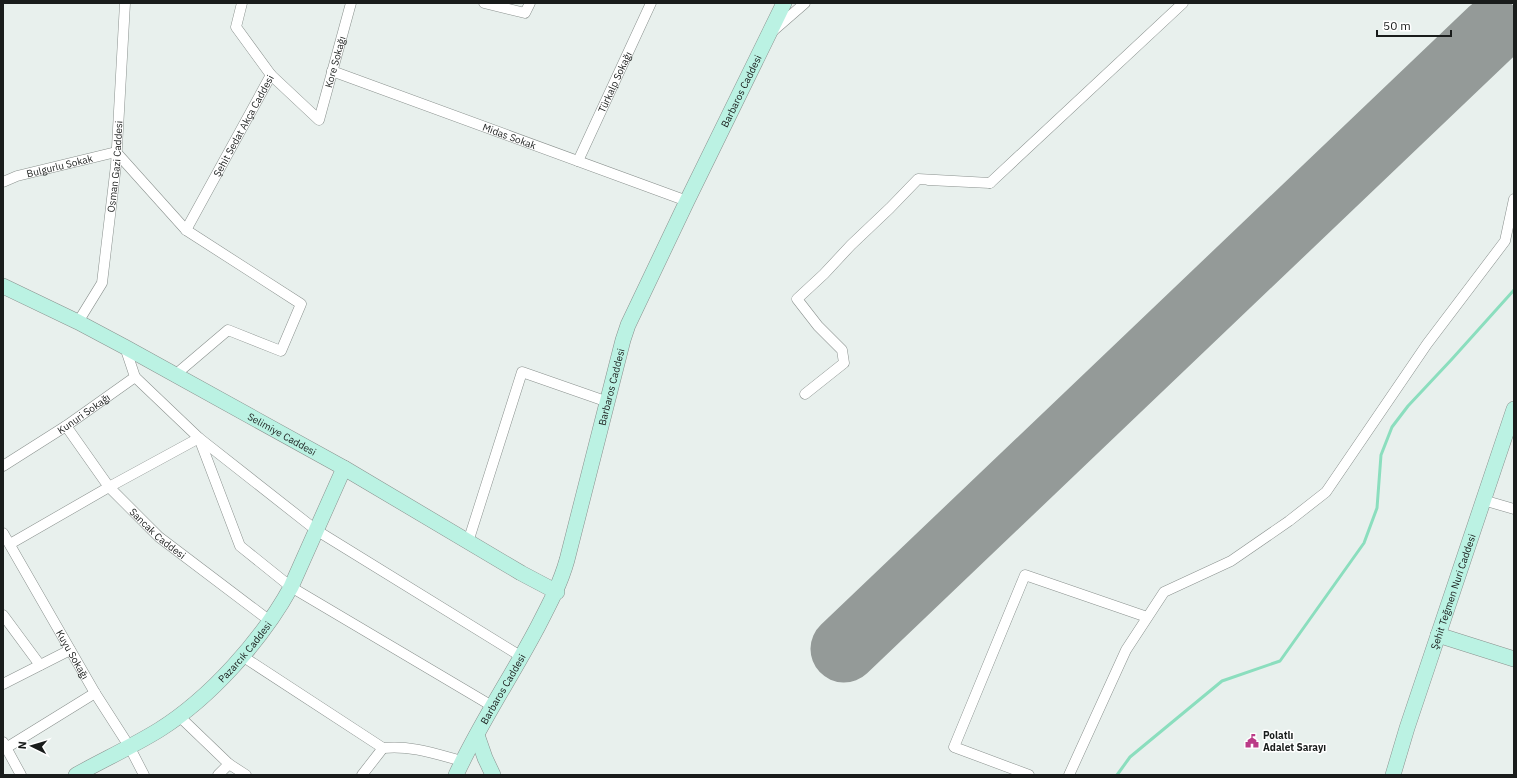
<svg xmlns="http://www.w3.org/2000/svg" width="1517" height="778" font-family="'IBM Plex Sans',sans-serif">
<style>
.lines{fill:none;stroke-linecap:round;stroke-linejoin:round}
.stream{stroke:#8bdebe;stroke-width:3}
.runway{stroke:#949a98;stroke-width:67}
.street-casing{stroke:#8a918e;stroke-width:11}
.secondary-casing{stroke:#8a918e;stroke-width:16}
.street{stroke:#fff;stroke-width:10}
.secondary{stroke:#bbf2e3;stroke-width:15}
.labels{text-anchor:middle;stroke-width:3;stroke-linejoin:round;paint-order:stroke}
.street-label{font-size:10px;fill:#191c1b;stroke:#fff}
.poi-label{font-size:10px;font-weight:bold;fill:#191c1b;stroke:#fff;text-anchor:start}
</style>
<rect width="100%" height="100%" fill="#e8f0ed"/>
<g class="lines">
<polyline class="stream" points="1117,775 1130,757 1222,681 1280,661 1364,543 1377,508 1381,455 1392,427 1408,406 1452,359 1514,290"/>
<polyline class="runway" points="844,649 1492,31"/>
<g class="street-casing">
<g id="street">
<polyline points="484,3 525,13 530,3"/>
<polyline points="774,30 805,3"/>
<path id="s1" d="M332,71L687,201"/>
<path id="s2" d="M271,75L319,120L351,3"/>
<path id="s3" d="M578,161L651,3"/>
<path id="s4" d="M3,182L17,176L116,152L186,230L301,304L281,351L228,330L175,375"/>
<polyline points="990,183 1183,3"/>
<path id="s5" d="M186,230L271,75L236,27L242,3"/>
<path id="s6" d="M78,322L102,283L116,165L125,3"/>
<polyline points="135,377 199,438 240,546 291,587 492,706"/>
<polyline points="805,394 844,363 842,350 818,326 797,299 824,274 851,245 890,208 918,179 990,183 928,180"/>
<path id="s7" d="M66,426L109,487L159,537L270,621"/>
<path id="s8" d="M3,466L66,426L135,377L125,347"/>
<polyline points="1483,500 1514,509"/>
<path id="s9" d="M3,533L95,693L129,746L144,775"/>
<polyline points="468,542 522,372 608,402"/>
<polyline points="10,544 109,487 199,438 316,530 522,657"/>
<polyline points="3,615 40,665"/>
<path d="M242,656L383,748C411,745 436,754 462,761"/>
<polyline points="3,684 70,650"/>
<polyline points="179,716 229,764 246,775"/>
<polyline points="3,742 21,775"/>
<polyline points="6,748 95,693"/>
<polyline points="218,775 229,764"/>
<polyline points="362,775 383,748"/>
<polyline points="1029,775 954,747 1025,575 1147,617"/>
<polyline points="1069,775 1126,650 1164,592 1231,561 1289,521 1326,492 1427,344 1505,241 1514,199"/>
</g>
</g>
<g class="secondary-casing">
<g id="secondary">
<path id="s10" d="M3,286L78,322L125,347L344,468L521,573L557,592"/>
<polyline points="1438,635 1514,659"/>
<polyline points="477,735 485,758 493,775"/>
<path id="s11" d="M76,775C103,760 133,746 159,730C210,698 262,640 291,587L344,468"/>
<path id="s12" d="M456,775C479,725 510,679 536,630C548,607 560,585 567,560L623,340L628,325L687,201L784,3"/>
<path id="s13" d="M1393,775L1407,728L1514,409"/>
</g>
</g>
<use href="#street" class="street"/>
<use href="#secondary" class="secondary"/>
</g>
<defs>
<g id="civic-bare" transform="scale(1.08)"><path d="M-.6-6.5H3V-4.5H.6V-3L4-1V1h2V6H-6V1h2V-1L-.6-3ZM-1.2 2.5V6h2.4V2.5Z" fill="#bb3b87" stroke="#fff" stroke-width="2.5" paint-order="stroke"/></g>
</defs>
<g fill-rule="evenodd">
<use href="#civic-bare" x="1252" y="741"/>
</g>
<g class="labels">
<g class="street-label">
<text dy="4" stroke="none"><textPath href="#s2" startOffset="126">Kore Sokağı</textPath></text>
<text dy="4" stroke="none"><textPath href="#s3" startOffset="87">Türkalp Sokağı</textPath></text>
<text dy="4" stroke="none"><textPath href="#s12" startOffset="745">Barbaros Caddesi</textPath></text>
<text dy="4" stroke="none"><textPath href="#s5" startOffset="119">Şehit Sedat Akça Caddesi</textPath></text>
<text dy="4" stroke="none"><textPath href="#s1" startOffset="189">Midas Sokak</textPath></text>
<text dy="4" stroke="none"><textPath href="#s4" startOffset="59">Bulgurlu Sokak</textPath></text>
<text dy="4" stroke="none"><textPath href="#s6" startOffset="163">Osman Gazi Caddesi</textPath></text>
<text dy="4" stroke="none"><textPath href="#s12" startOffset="421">Barbaros Caddesi</textPath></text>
<text dy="4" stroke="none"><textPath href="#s8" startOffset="96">Kunuri Sokağı</textPath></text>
<text dy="4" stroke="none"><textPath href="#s10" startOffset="316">Selimiye Caddesi</textPath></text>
<text dy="4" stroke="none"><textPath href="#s7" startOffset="142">Sancak Caddesi</textPath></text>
<text dy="4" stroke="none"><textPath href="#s13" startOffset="193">Şehit Teğmen Nuri Caddesi</textPath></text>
<text dy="4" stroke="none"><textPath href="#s11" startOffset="211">Pazarcık Caddesi</textPath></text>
<text dy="4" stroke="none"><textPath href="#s9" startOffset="140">Kuyu Sokağı</textPath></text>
<text dy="4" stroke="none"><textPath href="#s12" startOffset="98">Barbaros Caddesi</textPath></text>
</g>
<g class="poi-label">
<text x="1263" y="739">Polatlı<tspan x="1263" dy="12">Adalet Sarayı</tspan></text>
</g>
</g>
<rect width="1517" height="778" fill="none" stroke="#191c1b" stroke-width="8"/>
<g transform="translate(32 746) rotate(275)" stroke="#ffffff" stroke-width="3" paint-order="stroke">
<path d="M0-3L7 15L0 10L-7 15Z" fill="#191c1b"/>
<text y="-6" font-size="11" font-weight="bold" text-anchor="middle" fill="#191c1b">N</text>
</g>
<path d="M1377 30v6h74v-6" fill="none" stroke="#191c1b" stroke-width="2"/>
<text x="1383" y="30" font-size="12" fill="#191c1b" stroke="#ffffff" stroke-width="3" paint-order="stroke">50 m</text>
</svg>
